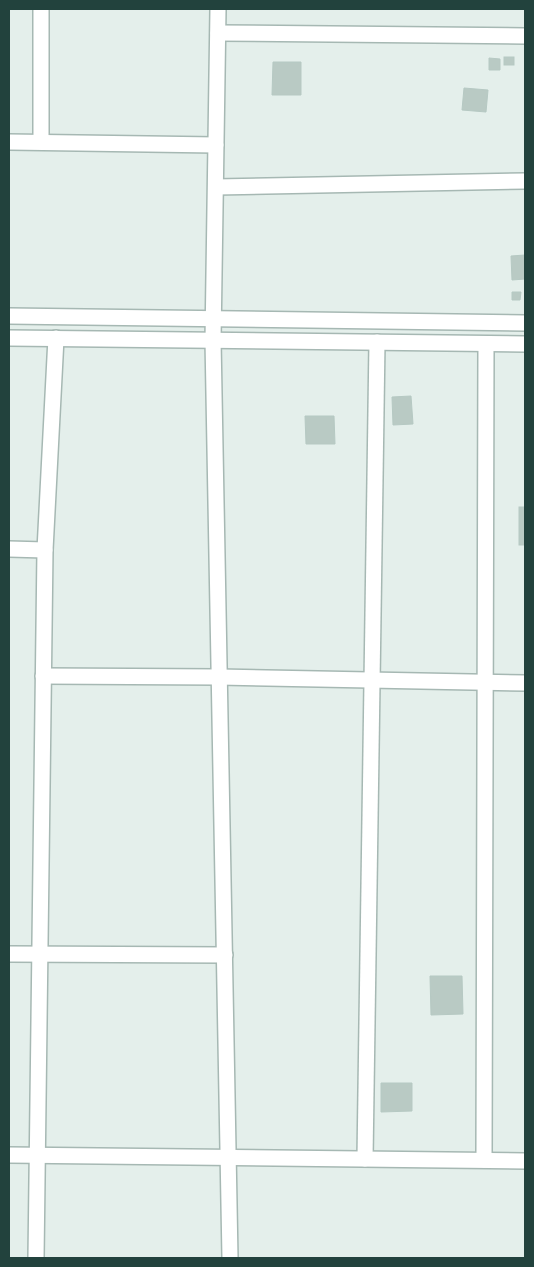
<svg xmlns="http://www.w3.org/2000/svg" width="534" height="1267" font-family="'Nunito Sans',sans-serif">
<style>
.building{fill:#b9cac4;stroke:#b6c9c3}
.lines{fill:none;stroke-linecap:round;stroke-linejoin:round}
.minor-casing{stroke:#a6b8b3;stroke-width:18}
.minor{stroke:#fff;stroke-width:15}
</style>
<rect width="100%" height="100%" fill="#e4efeb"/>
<g class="building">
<rect x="504" y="57" width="10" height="8"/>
<polygon points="489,58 500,59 500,70 489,70"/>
<polygon points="273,62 301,62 301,95 272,95"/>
<polygon points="464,88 488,90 486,112 462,110"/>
<polygon points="525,255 525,279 512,280 511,256"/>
<polygon points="512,292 521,292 520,300 512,300"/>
<polygon points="411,396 413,424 393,425 392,397"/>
<polygon points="305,416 334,416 335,444 306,444"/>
<rect x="519" y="507" width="6" height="38"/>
<polygon points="430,976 462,976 463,1014 431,1015"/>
<polygon points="381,1083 412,1083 412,1111 381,1112"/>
</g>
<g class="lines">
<g class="minor-casing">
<g id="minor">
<polyline points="218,9 213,340 230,1258"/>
<polyline points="218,33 525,36"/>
<polyline points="9,142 216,145"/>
<polyline points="41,142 41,9"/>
<polyline points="216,187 525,181"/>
<polyline points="9,316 525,323"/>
<polyline points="9,338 525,344"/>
<polyline points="9,549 45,550"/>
<polyline points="43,676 219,677 525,683"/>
<polyline points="9,954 225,955"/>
<polyline points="9,1155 525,1161"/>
<polyline points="365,1159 377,342"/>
<polyline points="484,1160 486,344"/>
<polyline points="36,1258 45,550 56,338"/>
</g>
</g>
<use href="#minor" class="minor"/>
</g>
<rect width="534" height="1267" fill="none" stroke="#22423d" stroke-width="20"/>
</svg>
